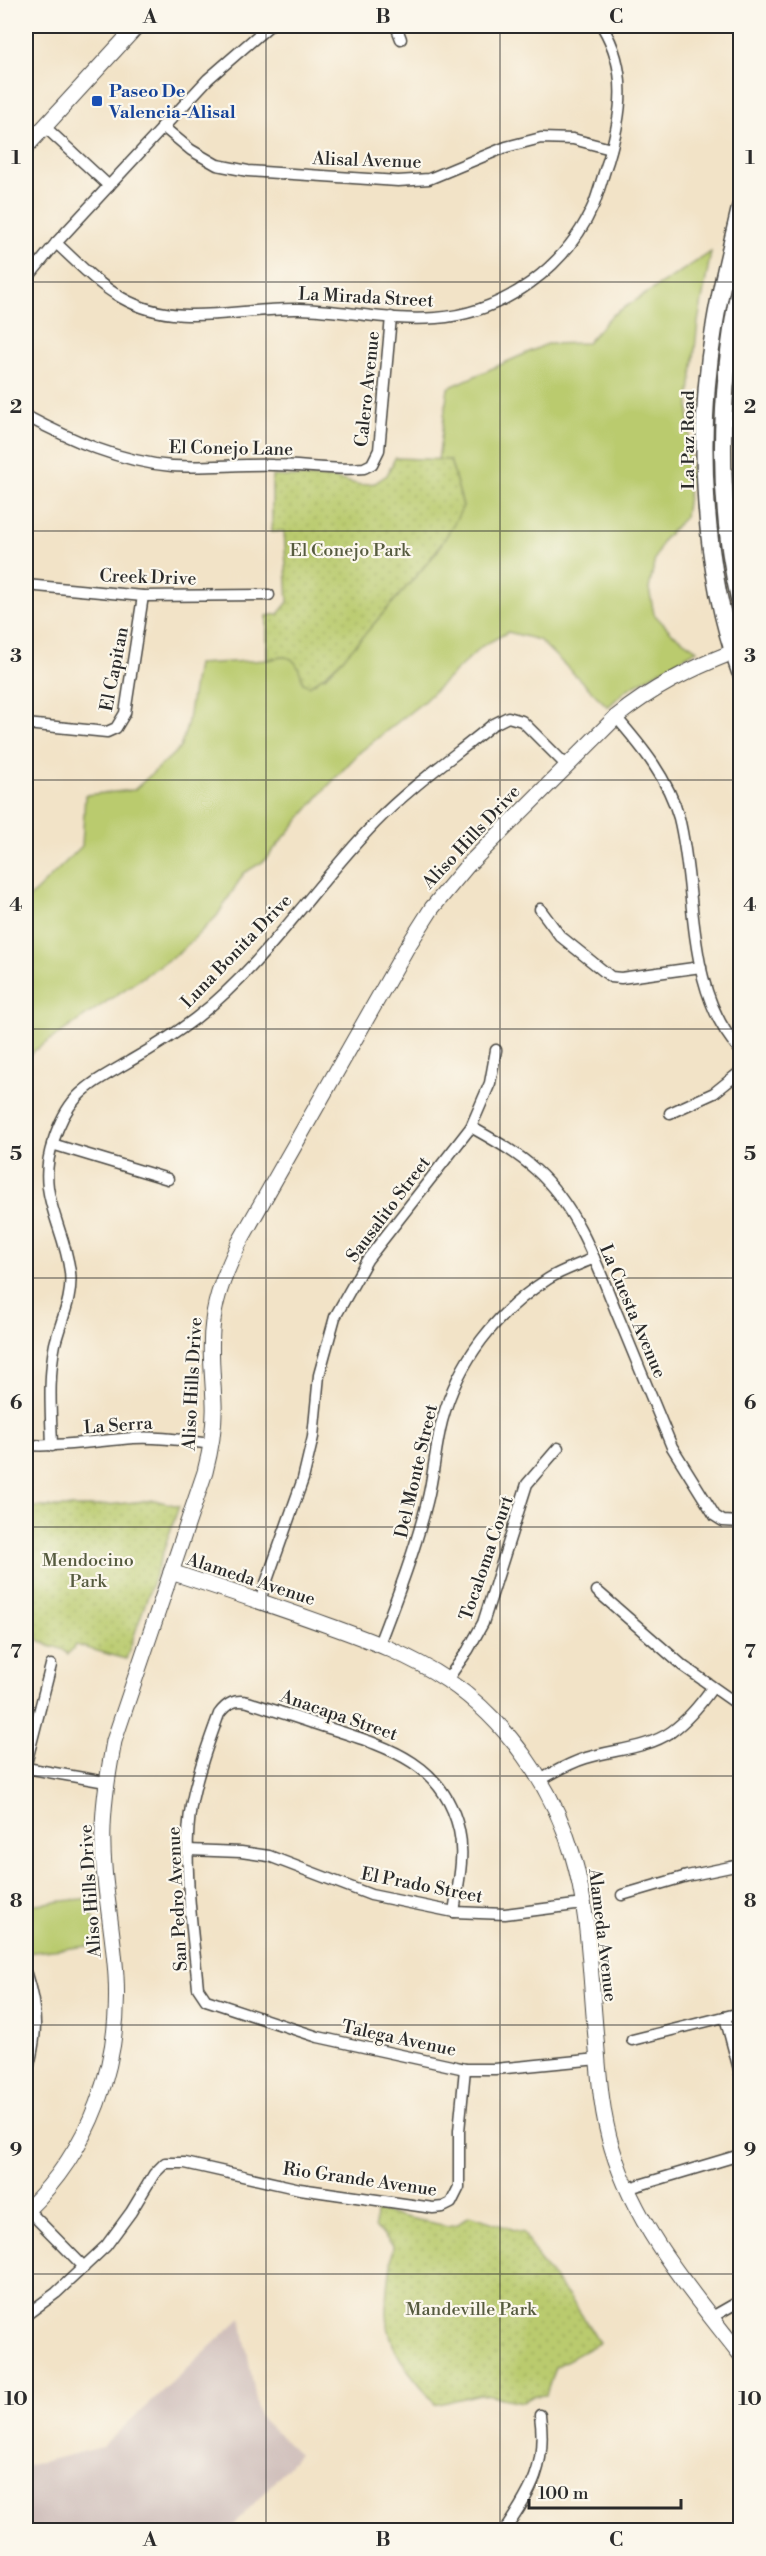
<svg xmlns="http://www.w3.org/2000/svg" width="766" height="2556" font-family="'Libre Bodoni',serif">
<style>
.industrial{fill:#d0c0bc}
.grass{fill:#bacb6e;stroke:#727b4c;stroke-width:1.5}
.park{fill:url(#park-dots);stroke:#727b4c;stroke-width:1.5}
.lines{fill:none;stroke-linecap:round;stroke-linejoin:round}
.street-casing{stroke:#494742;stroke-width:13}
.secondary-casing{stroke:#494742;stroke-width:17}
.primary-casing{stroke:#494742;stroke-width:19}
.street{stroke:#fff;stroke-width:10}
.secondary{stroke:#fff;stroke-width:15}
.primary{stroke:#fff;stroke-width:16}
.grid{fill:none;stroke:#2b2b2b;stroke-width:1.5;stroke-opacity:0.55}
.transit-dot{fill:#1a4fb4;stroke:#fbf7ec;stroke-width:2}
.labels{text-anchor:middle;stroke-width:4.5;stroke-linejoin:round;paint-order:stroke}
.transit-label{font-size:18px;font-weight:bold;fill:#164399;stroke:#fbf7ec;text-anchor:start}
.street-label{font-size:18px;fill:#2b2b2b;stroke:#fbf7ec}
.park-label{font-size:18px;fill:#565b3f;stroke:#fbf7ec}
.neatline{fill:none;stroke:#2b2b2b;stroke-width:2}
.grid-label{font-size:20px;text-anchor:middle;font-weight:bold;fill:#2b2b2b}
</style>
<defs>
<pattern id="park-dots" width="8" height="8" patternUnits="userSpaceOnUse" patternTransform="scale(1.5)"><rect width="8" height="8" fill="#bacb6e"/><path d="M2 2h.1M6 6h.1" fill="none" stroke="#a0ae5f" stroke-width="1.8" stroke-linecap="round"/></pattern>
</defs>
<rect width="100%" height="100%" fill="#fbf7ec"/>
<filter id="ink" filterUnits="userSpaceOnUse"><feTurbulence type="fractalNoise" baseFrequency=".0167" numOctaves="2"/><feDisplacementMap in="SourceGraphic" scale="12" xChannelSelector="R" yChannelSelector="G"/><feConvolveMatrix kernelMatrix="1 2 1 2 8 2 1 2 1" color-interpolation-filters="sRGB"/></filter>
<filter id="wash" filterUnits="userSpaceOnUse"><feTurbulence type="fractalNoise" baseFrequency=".008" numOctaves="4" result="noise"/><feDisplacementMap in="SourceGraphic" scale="24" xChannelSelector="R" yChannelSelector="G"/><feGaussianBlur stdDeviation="1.35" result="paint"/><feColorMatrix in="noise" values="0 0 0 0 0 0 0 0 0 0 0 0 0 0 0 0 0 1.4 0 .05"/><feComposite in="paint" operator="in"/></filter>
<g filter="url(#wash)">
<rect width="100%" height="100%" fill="#f2e3c7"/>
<polygon class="industrial" points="241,2318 259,2416 299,2454 230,2530 26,2530 26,2466 102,2447"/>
<g class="grass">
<path d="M711,252L698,322L689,402L690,481L685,517L663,540L655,559L649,589L654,614L672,633L697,650L626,690L608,707L539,640L508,632L482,646L423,702L360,752L326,788L264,861L244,873L217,916L181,951L34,1051L26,1061V901L82,846L85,795L134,790L180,748L187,726L197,664L267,660L287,656C298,662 301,670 303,683L326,676L349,652L437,552L463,506L450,460H438L448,388L547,344L587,343L611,316Z"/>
<polygon points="91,1898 97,1945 26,1953 26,1905"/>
</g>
<g class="park">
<path d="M395,458L450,460L463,506C443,550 409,584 378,619C356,644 337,669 309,686L303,683C298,659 291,652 267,660V616L278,614L288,602L284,531L272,532V476L332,478L361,485L375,483L387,475Z"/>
<path d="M154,1500L179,1506L126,1659L76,1645L68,1654C61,1647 57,1648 49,1645C43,1644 34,1635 26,1633V1507H88Z"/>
<path d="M376,2211L447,2226L458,2224L470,2215L524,2233C535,2257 546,2269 562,2288C576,2305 588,2324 599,2343L555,2367L546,2395L533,2396L523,2402L480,2394L435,2405C425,2389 411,2376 401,2360C377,2323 390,2285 393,2245L375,2227Z"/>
</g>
</g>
<g filter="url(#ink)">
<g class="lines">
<g class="street-casing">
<g id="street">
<polyline points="396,26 401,39"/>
<polyline points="44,126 109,186"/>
<polyline points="162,126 191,150 217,165 248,171 398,181 429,179 506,147 541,138 573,139 611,149"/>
<path d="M56,243C77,262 97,284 122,298C178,330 240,307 300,309C345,310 391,322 436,318C504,313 567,267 594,204C599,191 603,175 608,161C622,115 629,70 602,26"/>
<polyline points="26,280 56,243 208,79 269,26"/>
<path d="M26,416C71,440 121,462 172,466C206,468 239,464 273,465C302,465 335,471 364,468L372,464L379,450L391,317"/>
<polyline points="26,585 143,596 269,595"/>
<path d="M616,717C642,747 668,778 679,818C698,893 684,989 740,1050"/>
<polyline points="26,724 107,732 116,728 125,713 143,596"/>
<polyline points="540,909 560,936 611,977 621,978 701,967"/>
<polyline points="670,1113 714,1093 740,1072"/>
<path d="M471,1127C494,1140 516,1152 536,1170C578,1208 597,1265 618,1316C636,1360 654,1403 672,1447L715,1516L723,1521L740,1522"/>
<polyline points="52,1144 168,1179"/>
<path d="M26,1445C62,1447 96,1441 133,1438C159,1436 186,1441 212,1444"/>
<path d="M52,1446C51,1413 48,1377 55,1344C61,1320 73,1298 70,1272C64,1224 35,1194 53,1142C58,1126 65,1110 77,1097C91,1082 112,1072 130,1061C153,1048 175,1034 196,1018C266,963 314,886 375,823C410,787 453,757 492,725L508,717L522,721L567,766"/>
<polyline points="597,1591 683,1666 740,1706"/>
<polyline points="260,1600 303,1479 313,1437 319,1375 335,1317 367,1260 471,1127 490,1083 496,1050"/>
<path d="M379,1644C397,1597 415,1551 427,1502C434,1475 435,1448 442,1421C458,1361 496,1312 548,1279C562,1270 579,1265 594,1258"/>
<polyline points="447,1680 468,1650 483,1623 527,1484 558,1448"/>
<polyline points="26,1764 51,1665"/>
<polyline points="26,1768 106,1782"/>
<path d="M540,1780C555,1772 569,1763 586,1758C614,1749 646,1749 671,1732C688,1720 700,1705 712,1688"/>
<polyline points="188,1850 241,1852 269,1856 371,1895 454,1912 505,1914 583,1904"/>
<polyline points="622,1895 687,1876 740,1865"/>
<path d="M454,1912C458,1885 465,1856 459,1830C444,1765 391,1748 335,1730C306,1721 277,1711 248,1702C235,1699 227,1703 219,1714C208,1744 197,1774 191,1806C182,1859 193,1934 198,1988L206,2000L318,2037L465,2069H495L598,2059"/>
<path d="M26,1974C39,2014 37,2036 26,2077"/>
<polyline points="725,2017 740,2073"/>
<polyline points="632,2040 740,2013"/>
<polyline points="626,2189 740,2155"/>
<polyline points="27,2209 84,2267"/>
<polyline points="26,2315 56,2293 106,2246 131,2212 154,2174 165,2163 185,2163 300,2189 433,2208 443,2207 451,2203 459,2187 459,2131 465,2069"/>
<polyline points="712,2317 740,2301"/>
<path d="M505,2530C532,2490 547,2465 540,2415"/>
</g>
</g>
<g class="secondary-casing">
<g id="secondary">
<polyline points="26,147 137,26"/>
<path d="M171,1572C223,1589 275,1606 327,1625C369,1640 410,1655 447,1680C506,1720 552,1785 572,1853C590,1912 590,1977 596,2038C599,2075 601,2112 612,2148C636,2228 690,2290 740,2354"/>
<path d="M26,2211C90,2150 121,2065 116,1976C113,1926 101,1877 103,1827C104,1797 109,1769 114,1741L205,1472C211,1449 215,1427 214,1403C213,1376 209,1349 213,1321C216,1293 228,1268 239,1243L406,949L432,908L467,866L616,717C652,688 690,669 733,652"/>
</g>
</g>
<g class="primary-casing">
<g id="primary">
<path d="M740,208C731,248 720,288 714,329C696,435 703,571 740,672"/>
<path d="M740,284C719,389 716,498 740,603"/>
</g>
</g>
<use href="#street" class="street"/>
<use href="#secondary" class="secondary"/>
<use href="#primary" class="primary"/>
</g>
</g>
<path class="grid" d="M266,26V2530M500,26V2530M26,282H740M26,531H740M26,780H740M26,1029H740M26,1278H740M26,1527H740M26,1776H740M26,2025H740M26,2274H740"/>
<rect class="transit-dot" x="91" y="95" width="12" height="12" rx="3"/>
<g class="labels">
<g class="transit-label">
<text x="109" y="97">Paseo De<tspan x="109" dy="21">Valencia-Alisal</tspan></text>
</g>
<g class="street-label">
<text transform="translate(367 160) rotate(2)" y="6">Alisal Avenue</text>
<text transform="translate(366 297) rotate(3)" y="6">La Mirada Street</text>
<text transform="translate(367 389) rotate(-84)" y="6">Calero Avenue</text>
<text transform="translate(688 440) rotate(-90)" y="6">La Paz Road</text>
<text transform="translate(231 448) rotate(1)" y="6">El Conejo Lane</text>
<text transform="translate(148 577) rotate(2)" y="6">Creek Drive</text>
<text transform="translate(114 669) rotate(-79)" y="6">El Capitan</text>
<text transform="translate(471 837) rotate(-47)" y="6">Aliso Hills Drive</text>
<text transform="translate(236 951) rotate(-46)" y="6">Luna Bonita Drive</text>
<text transform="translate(388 1209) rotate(-53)" y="6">Sausalito Street</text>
<text transform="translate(633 1311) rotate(67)" y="6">La Cuesta Avenue</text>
<text transform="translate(192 1384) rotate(-87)" y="6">Aliso Hills Drive</text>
<text transform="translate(118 1425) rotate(-4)" y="6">La Serra</text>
<text transform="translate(416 1471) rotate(-77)" y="6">Del Monte Street</text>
<text transform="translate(486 1558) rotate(-71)" y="6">Tocaloma Court</text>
<text transform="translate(251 1579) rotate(18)" y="6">Alameda Avenue</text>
<text transform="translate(339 1715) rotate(19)" y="6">Anacapa Street</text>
<text transform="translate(422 1885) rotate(11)" y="6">El Prado Street</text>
<text transform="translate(90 1891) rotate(-94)" y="6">Aliso Hills Drive</text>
<text transform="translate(177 1899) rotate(-93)" y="6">San Pedro Avenue</text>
<text transform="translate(603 1935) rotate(83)" y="6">Alameda Avenue</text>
<text transform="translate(399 2038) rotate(12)" y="6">Talega Avenue</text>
<text transform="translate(360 2179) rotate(8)" y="6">Rio Grande Avenue</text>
</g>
<g class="park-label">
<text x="350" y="556">El Conejo Park</text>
<text x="88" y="1566">Mendocino<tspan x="88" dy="21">Park</tspan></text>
<text x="471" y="2315">Mandeville Park</text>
</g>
</g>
<rect width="766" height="2556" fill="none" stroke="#fbf7ec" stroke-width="66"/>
<path d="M529 2499v9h152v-9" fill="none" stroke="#2b2b2b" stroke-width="3"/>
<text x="538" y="2499" font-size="18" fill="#2b2b2b" stroke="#fbf7ec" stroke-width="4.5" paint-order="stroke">100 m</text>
<rect x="33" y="33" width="700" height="2490" class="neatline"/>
<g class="grid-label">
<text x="150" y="23">A</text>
<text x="383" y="23">B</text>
<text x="616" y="23">C</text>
<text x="16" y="164">1</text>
<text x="750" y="164">1</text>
<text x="16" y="413">2</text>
<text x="750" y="413">2</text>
<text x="16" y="662">3</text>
<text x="750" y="662">3</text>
<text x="16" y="911">4</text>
<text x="750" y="911">4</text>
<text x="16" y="1160">5</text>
<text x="750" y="1160">5</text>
<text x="16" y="1409">6</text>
<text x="750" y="1409">6</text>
<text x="16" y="1658">7</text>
<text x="750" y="1658">7</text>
<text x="16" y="1907">8</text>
<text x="750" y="1907">8</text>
<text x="16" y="2156">9</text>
<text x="750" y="2156">9</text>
<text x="16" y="2405">10</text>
<text x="750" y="2405">10</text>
<text x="150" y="2546">A</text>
<text x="383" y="2546">B</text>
<text x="616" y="2546">C</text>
</g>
</svg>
